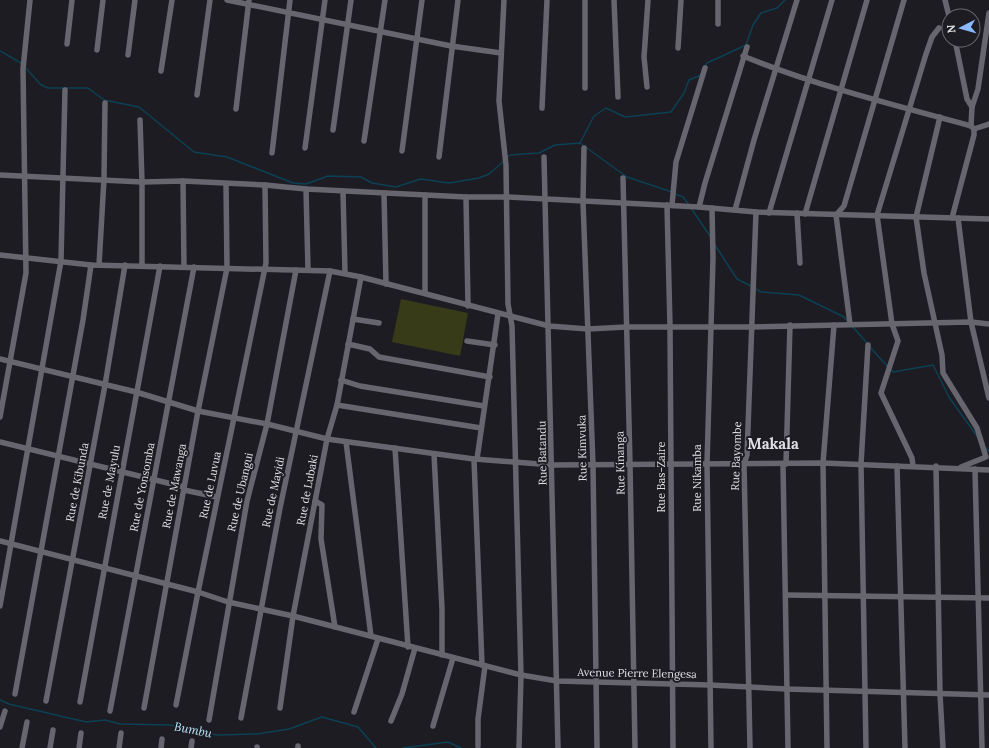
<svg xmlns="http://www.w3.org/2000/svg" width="989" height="748" font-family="Lora,serif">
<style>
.green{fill:#383b17}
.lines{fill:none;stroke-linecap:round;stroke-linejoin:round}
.stream{stroke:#0c4054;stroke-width:1.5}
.minor{stroke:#67666e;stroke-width:5.5}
.labels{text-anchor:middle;stroke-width:4;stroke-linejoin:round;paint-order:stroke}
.street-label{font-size:11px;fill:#e0dfe4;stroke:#1d1c23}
.water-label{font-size:12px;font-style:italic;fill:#bae6fc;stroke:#1d1c23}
.district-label{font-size:15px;font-weight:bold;fill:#e0dfe4;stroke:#1d1c23}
</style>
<rect width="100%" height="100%" fill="#1d1c23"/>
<polygon class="green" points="401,299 468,313 460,356 392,342"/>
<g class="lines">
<g class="stream">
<polyline points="0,51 21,63"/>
<polyline points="705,66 707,63 746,45 753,25 761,13 777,8 785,0"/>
<polyline points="25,67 40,84 48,88 88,88 104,100 139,107 194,152 227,157 293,183 306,184 328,176 361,177 372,183 396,187 421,179 449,183 479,178 489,174 504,161"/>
<polyline points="580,143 594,116 606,108 625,117 671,112 684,93 689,80 701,75"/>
<polyline points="506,158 510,155 539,153 555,145 580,143 627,177 672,192"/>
<polyline points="675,194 683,197 689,205"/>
<polyline points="691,208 710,236"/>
<polyline points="715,245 737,279 751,286"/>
<polyline points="754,288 761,292 799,295 844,317 848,322"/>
<polyline points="852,326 867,343"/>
<polyline points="869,346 888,367"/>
<polyline points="891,369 893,372 933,365 949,397 979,439"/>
<polyline points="985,447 989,451"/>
<polyline points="0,700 9,704 86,722 105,720 120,724 170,725 217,735 257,734 289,729 322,717 358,727 376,748"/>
<polyline points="403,748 448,742 461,748"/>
</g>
<g class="minor">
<polyline points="227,0 451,46 501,53"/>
<polyline points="504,0 499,101 506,165 508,304 512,326 521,675 519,748"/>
<polyline points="585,0 585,88"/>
<polyline points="614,0 618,97"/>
<polyline points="945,0 949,16"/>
<polyline points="718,24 718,0"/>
<polyline points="955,40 967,99 972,107"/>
<polyline points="67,44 72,0"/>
<polyline points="678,48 681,0"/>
<polyline points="97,50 103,0"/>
<polyline points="128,55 135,0"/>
<path d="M743,56C817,86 894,105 971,126"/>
<polyline points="161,71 172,0"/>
<polyline points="647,87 644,57 648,0"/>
<polyline points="197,95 210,0"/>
<polyline points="542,108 547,0"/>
<polyline points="236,109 249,0"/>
<polyline points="940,117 916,217 924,273 942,355 943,373 977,428 986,457 961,467"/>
<polyline points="140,120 142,182 142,265"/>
<polyline points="974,129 989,124"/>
<polyline points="333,130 351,0"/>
<polyline points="364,141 385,0"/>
<polyline points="305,148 325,0"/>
<polyline points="584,148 583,202 593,465 597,748"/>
<polyline points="402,151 422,0"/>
<polyline points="272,153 290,0"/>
<polyline points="439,157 458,0"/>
<polyline points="544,157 558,748"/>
<polyline points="0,175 142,182 183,181 265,185 306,189 466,197 506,197 699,207 756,212 989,219"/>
<polyline points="623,178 630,464 635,748"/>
<polyline points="183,181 184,266"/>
<polyline points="306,189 308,270"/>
<polyline points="343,191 345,273"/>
<polyline points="384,193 386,284"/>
<polyline points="466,197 468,306"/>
<polyline points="667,205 670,326 673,748"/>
<polyline points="672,205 676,162 705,68"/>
<polyline points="699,207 705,183 747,47"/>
<polyline points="735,210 754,140 797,0"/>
<polyline points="769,213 832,0"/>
<polyline points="797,213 800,263"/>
<polyline points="805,214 867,0"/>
<polyline points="952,218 974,135 974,129 971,126 972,107 978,89 989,13"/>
<polyline points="958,218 971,322 989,398"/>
<polyline points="0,255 91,265 330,271 361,277 549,326 588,329 626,327 751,327 971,322 989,324"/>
<polyline points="99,265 104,179 105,103"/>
<polyline points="425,293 425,195"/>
<polyline points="353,319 379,323"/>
<polyline points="850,324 836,215 844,206 904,0"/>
<polyline points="467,341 495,345"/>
<polyline points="348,344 370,349 379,357 490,377"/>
<polyline points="0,359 136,392 198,411 267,424 327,439 474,459 552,465 823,463 989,470"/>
<polyline points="341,380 360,386 484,406"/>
<polyline points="337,405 481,428"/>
<polyline points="0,417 26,273 23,69 30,0"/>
<polyline points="0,442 184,487"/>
<polyline points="346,442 371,636"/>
<polyline points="395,448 408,647"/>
<polyline points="434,454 442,609 442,655"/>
<polyline points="474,459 482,665"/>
<polyline points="477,459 498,314"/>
<polyline points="786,464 790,325"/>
<polyline points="783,465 788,748"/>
<polyline points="897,466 905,748"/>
<polyline points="913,466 912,458 881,393 898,341 892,324 877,215 926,54 932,37 939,28"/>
<polyline points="936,466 940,694 943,748"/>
<polyline points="975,469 982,748"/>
<polyline points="184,490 217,497"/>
<polyline points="315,501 322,505 321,539 335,627"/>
<polyline points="0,541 198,592 228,602 293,616 521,675 557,681 710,685 786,689 989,695"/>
<polyline points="786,595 989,598"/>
<polyline points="0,606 61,261 65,90"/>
<polyline points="15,694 83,320 91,265"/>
<polyline points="46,701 105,385 125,265"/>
<polyline points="80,702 160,266"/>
<polyline points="176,705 198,592 266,263 265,185"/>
<polyline points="144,708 198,411 227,268 226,184"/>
<polyline points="280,708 293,616 327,439 337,405 361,277"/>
<polyline points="110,711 194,267"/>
<polyline points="354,712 378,639"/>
<polyline points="241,718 280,508 330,271"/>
<polyline points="209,720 247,501 267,424 296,270"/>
<polyline points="391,721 402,694 415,648"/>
<polyline points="433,726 453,658"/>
<polyline points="0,727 5,711"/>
<polyline points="478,746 478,719 485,666"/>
<polyline points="22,748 27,722"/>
<polyline points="50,748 53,730"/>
<polyline points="79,748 81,733"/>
<polyline points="119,748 121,733"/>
<polyline points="161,748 162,739"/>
<polyline points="191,748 192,741"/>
<polyline points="257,748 257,747"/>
<polyline points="298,748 298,746"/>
<polyline points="711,748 707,464 713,258 712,208"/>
<polyline points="750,748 744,464 747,455 756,212"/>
<polyline points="827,748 823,463 834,325"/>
<polyline points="866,748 861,464 868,345"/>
</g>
</g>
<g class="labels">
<g class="street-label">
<text transform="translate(582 448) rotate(-91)" y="4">Rue Kimvuka</text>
<text transform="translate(542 453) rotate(-91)" y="4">Rue Batandu</text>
<text transform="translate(736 456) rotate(-88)" y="4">Rue Bayombe</text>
<text transform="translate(620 463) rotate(-91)" y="4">Rue Kinanga</text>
<text transform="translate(661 477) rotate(-90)" y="4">Rue Bas-Zaire</text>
<text transform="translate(697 478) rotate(-90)" y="4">Rue Nikamba</text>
<text transform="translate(77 482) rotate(-79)" y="4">Rue de Kibunda</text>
<text transform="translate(109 482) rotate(-79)" y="4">Rue de Mayulu</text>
<text transform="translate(210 485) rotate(-78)" y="4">Rue de Luvua</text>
<text transform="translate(174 486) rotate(-79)" y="4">Rue de Mawanga</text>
<text transform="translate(142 487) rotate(-79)" y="4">Rue de Yonsomba</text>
<text transform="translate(307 490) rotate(-79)" y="4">Rue de Lubaki</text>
<text transform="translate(240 492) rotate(-77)" y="4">Rue de Ubangui</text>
<text transform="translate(273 492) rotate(-78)" y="4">Rue de Mayidi</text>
<text transform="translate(637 673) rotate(1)" y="4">Avenue Pierre Elengesa</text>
</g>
<g class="water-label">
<text transform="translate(193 730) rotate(11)" y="4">Bumbu</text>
</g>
<g class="district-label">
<text x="773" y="449">Makala</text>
</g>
</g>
<g transform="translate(961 28) rotate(264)"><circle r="19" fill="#1d1c23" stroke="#6b6a70"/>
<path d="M0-3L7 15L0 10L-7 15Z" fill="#8abafc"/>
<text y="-6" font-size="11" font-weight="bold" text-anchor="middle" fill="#e0dfe4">N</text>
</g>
</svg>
